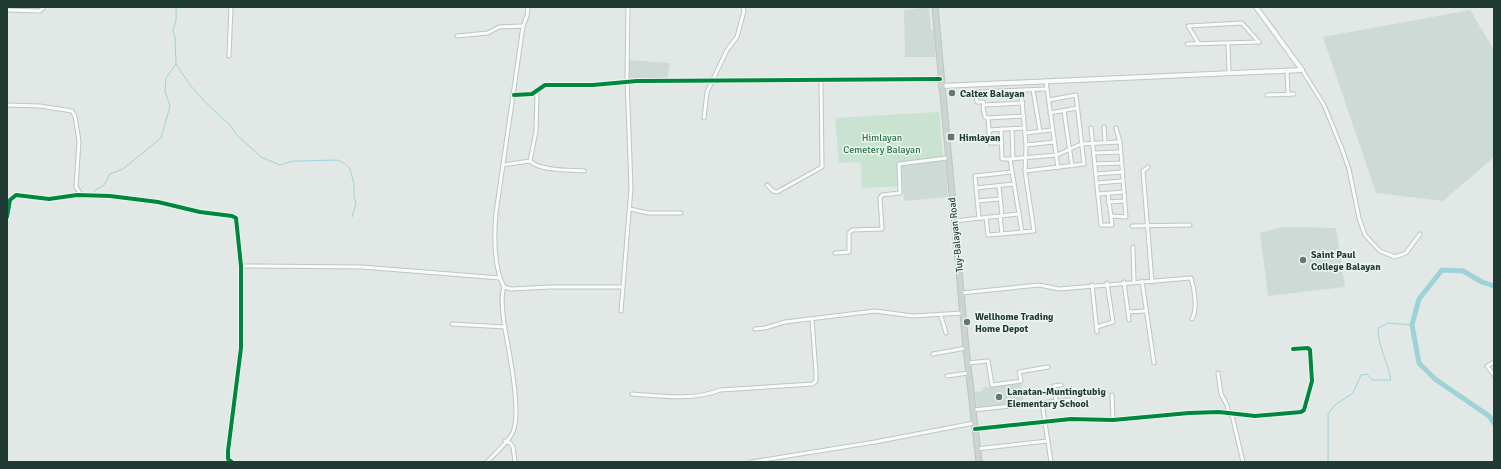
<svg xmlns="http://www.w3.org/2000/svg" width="1501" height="469" font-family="Signika,sans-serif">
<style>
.built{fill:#cedad5}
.green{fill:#c9e2d1}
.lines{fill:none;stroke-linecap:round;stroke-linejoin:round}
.stream{stroke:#9ed2d9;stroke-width:1}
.river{stroke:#9ed2d9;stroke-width:5}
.minor-casing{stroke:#bec5c2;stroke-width:5}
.tertiary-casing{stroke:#bec5c2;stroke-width:6}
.primary-casing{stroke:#bbc5c1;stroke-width:7}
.minor{stroke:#fafcfb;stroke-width:3}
.tertiary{stroke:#fafcfb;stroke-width:4}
.primary{stroke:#ccd4d2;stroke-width:5}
.cycleway-casing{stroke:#eff7f3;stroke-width:6}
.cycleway{stroke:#00873e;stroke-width:4}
.poi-dot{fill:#637871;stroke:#eff7f3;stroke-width:1.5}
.labels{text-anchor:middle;stroke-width:3;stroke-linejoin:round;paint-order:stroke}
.poi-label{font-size:10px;font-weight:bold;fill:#1f3b33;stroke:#eff7f3;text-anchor:start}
.park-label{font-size:10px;fill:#277444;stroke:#eff7f3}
.street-label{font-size:10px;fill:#1f3b33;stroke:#eff7f3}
</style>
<rect width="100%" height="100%" fill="#e1e8e5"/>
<g class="built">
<polygon points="931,7 929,10 931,30 934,30 935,57 905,57 904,10"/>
<polygon points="1470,10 1494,50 1494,157 1443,201 1376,193 1323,37"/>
<polygon points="629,60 670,63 667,80 629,80"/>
<polygon points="945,160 948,197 904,201 900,165"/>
<polygon points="1283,227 1336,228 1345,287 1268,296 1260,233"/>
<polygon points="1021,383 1024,403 977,409 975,392 983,391 982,388"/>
</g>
<polygon class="green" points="939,112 943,160 900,165 902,186 862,188 861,162 839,163 835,118"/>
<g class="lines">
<g class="stream">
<polyline points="176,64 190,85 206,103 230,125 237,135 261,157 280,165 293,161 302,161 337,160 344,163 350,169 354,184 354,197 356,203 352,217"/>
<polyline points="94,191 104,185 110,174 123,169 161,138 170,106 165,91 166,78 176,64 175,37 173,31 176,20 176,7"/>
<path d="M1328,462V414L1335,405L1353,393L1361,375L1367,374L1372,380H1391C1388,362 1378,347 1378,328L1388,323L1412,325"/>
</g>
<polyline class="river" points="1494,286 1482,282 1463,271 1442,270 1419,299 1412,325 1419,363 1435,379 1489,416 1494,423"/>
<g class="minor-casing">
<g id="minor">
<path d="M528,7L527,16L523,26L496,213C494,236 493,266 504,287L511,289L550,287H623"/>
<polyline points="7,10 40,11 44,7"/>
<polyline points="457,36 488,33 499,27 523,26"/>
<polyline points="1187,44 1259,42"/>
<polyline points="1199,44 1188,26 1242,23 1259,42"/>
<polyline points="1228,44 1229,72"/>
<polyline points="229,56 231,7"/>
<polyline points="1287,70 1288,95"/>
<polyline points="1302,70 1324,105 1342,149 1349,169 1359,218 1365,235 1380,251 1395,257 1406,253 1420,234"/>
<polyline points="1046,81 1058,168"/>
<polyline points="1033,90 1040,131"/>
<path d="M537,92L536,131L530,161C539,171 571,170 584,171"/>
<polyline points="514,95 532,94 545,85 593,85 637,81 940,79"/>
<polyline points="1267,95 1294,94"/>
<polyline points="1023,103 984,105 983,108 985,117 988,118 1024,116"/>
<polyline points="7,105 40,106 72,111 75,116 79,141 76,187 81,194"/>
<polyline points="984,105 983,102 977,102 975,92 1046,89"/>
<polyline points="1064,111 1072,166"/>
<polyline points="1050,113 1077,108"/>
<polyline points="704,118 707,92 727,50 737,37 744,11 743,7"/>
<polyline points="988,118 990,143 1002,143"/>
<polyline points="1104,127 1105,142"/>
<polyline points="1091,128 1101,225 1112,225 1108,193"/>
<polyline points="1001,129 1002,159 1010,159"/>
<polyline points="1012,129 1013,159"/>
<polyline points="989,130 1024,128"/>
<polyline points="1025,133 1052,130"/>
<polyline points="1026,145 1054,142"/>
<polyline points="1094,153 1120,152"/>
<polyline points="1095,164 1122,163"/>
<polyline points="503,165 530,161"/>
<polyline points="1148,167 1143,171 1152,282"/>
<polyline points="1025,171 1084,164 1076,95 1049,100"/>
<polyline points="1096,174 1123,172"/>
<polyline points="1097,183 1122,181"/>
<polyline points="767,185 773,191 777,192 822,167 821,80"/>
<polyline points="999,186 1002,216"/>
<polyline points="976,188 1014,184"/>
<polyline points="1098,194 1124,192"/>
<polyline points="977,201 1000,199"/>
<polyline points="1108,202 1124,201"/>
<polyline points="630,209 648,213 681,213"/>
<polyline points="1000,216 1002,234"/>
<polyline points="1112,216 1126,217 1120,142 1116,128"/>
<polyline points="7,217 10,200 16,195 49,199 77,195 110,196 158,202 200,212 232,216 236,218 241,266 241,348 228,451 228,459 232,462"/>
<polyline points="986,217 988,235 1034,231 1025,171 1026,145 1021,91"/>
<polyline points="979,218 975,176 1012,172"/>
<polyline points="954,221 1019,214"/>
<polyline points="1132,226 1190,225"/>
<polyline points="1022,232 1010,159 1057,155 1081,144 1120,142"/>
<polyline points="1133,247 1134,281"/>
<polyline points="835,253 849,252 849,233 852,230 882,229 880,198 882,195 900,193 899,164 947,158"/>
<polyline points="241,266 362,267 500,278"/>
<polyline points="1142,281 1154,363"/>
<polyline points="1124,282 1129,320"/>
<polyline points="1092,285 1097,332"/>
<path d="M961,293L1039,285L1059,289L1191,278C1194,287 1198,309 1192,319"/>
<polyline points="621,311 631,188 627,78 628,7"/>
<polyline points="1128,312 1146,311"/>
<polyline points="941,316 946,333"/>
<polyline points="452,324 505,327"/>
<polyline points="1097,327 1113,322 1107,283"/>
<polyline points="755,329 765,328 785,322 875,311 913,316 963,313"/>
<polyline points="933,354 966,348"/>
<polyline points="1494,362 1487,366 1494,375"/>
<polyline points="967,363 988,361 992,385 1021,381 1019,372 1048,367"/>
<polyline points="1218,373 1221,394 1227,405 1229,414"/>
<polyline points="947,376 968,373"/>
<path d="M632,394C661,396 693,401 720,390L813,384L816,381V373L812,320"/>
<polyline points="1112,395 1113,420"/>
<polyline points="1056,401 1054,386 1061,385"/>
<polyline points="1042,403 1051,462"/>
<polyline points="973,410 1069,400"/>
<polyline points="1232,415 1243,462"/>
<polyline points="975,429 1071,419 1113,420 1189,413 1219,412 1255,416 1301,412 1304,410 1312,381 1310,350 1308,348 1293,349"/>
<polyline points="505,441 510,443 513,447 515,462"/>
<polyline points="977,449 1047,441"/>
<path d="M487,462C495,454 509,441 513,432C522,410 508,348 504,323C503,312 500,297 504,287"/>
<polyline points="751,462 875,442 974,423"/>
</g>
</g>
<g class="tertiary-casing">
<g id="tertiary">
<polyline points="1256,7 1302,70"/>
<polyline points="941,86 1302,70"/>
</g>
</g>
<g class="primary-casing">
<polyline id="primary" points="935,7 966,348 979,462"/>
</g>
<use href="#minor" class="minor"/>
<use href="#tertiary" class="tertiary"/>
<use href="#primary" class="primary"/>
<g class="cycleway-casing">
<g id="cycleway">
<polyline points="514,95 532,94 545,85 593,85 637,81 940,79"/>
<polyline points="7,217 10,200 16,195 49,199 77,195 110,196 158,202 200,212 232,216 236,218 241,266 241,348 228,451 228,459 232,462"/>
<polyline points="975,429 1071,419 1113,420 1189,413 1219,412 1255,416 1301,412 1304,410 1312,381 1310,350 1308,348 1293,349"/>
</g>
</g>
<use href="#cycleway" class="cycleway"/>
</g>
<g class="poi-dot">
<circle cx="952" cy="93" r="4"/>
<rect x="947" y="133" width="8" height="8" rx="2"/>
<circle cx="1303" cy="260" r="4"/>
<circle cx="967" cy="322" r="4"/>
<circle cx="999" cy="397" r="4"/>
</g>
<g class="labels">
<g class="poi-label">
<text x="960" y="97">Caltex Balayan</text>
<text x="959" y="141">Himlayan</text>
<text x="1311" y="258">Saint Paul<tspan x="1311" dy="12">College Balayan</tspan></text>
<text x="975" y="320">Wellhome Trading<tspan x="975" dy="12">Home Depot</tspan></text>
<text x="1007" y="395">Lanatan-Muntingtubig<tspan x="1007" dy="12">Elementary School</tspan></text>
</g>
<g class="park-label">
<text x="882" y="141">Himlayan<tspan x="882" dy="12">Cemetery Balayan</tspan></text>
</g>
<g class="street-label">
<text transform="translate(955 235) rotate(-96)" y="4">Tuy-Balayan Road</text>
</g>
</g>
<rect width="1501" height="469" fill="none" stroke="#1f3b33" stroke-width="16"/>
</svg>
